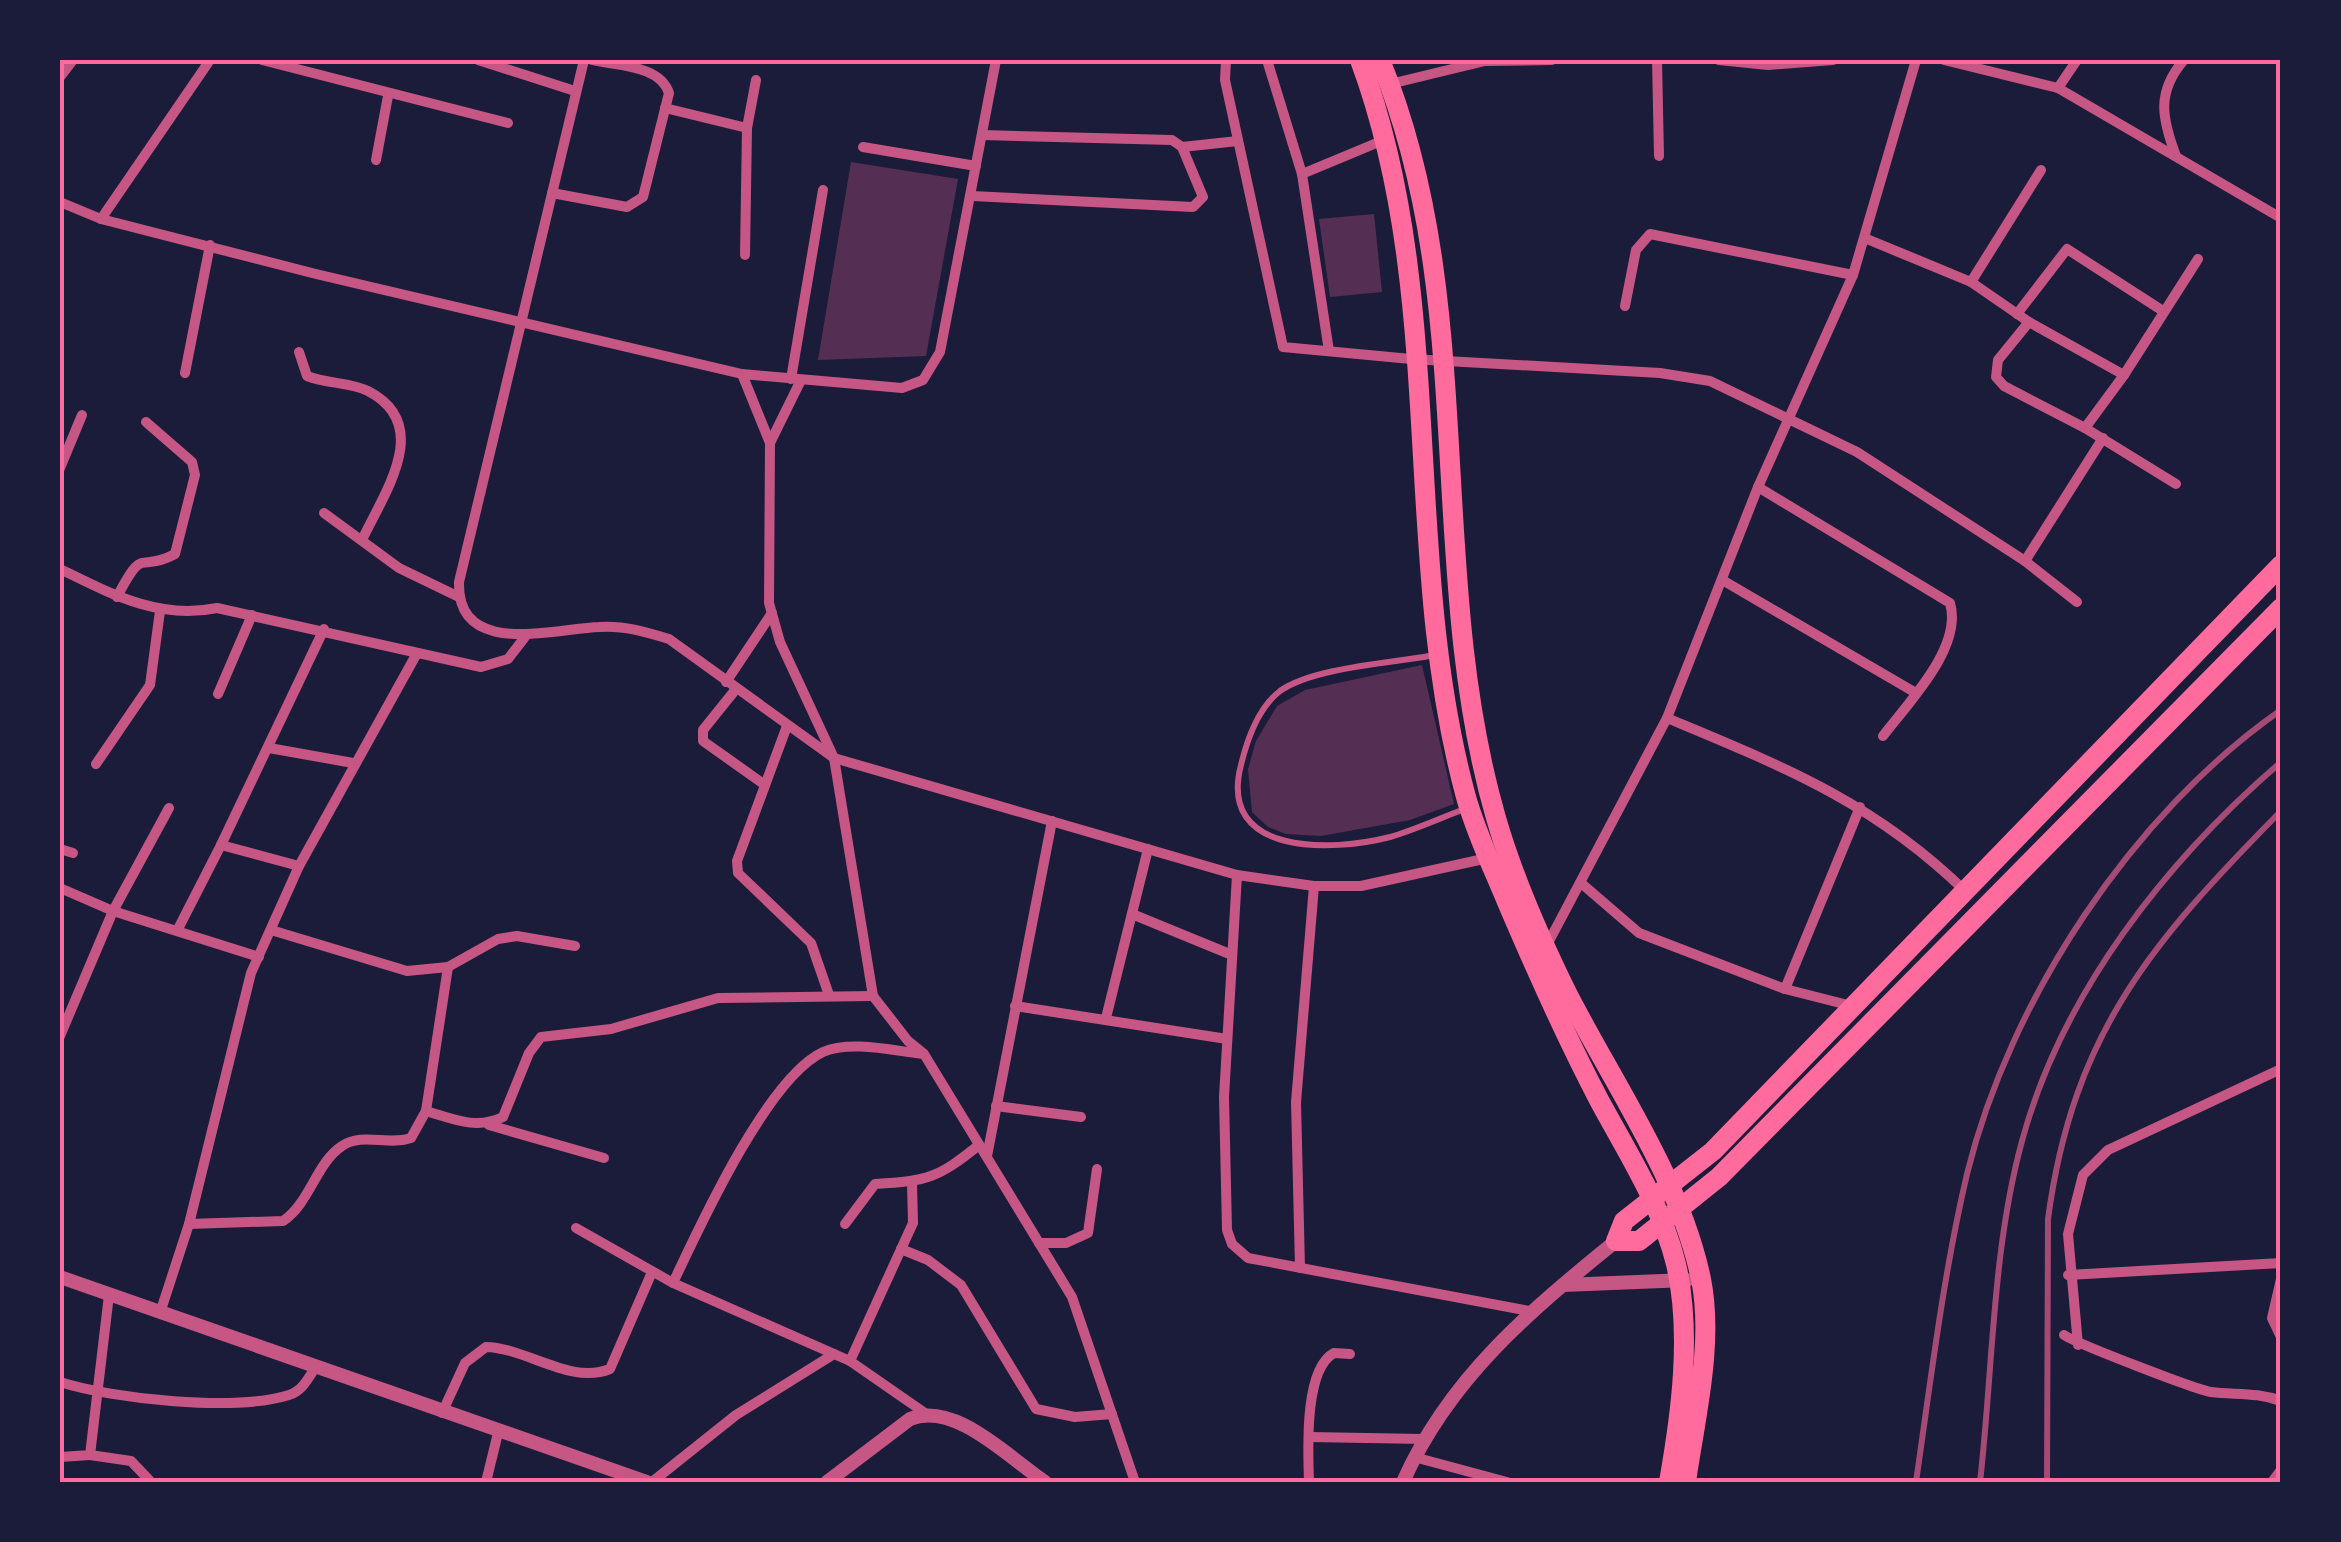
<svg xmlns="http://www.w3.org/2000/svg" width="2341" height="1542" font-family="Lora,serif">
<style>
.building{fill:#542f53}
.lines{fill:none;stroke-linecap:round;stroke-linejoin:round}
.service{stroke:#c65784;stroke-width:6}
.minor{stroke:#c65784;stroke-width:10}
.tertiary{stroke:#c65784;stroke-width:14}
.trunk{stroke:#ff6b9d;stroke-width:20}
.rail{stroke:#a44b75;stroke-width:6}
.neatline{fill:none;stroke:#ff6b9d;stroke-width:4}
</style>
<rect width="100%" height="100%" fill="#1b1b3a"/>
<g class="building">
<polygon points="851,162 958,179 926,356 818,360"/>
<polygon points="1374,214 1382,292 1330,297 1319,219"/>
<polygon points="1422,665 1454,804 1410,820 1321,836 1286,834 1268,827 1252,812 1248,769 1256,741 1277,706 1305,690"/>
</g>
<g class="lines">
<path class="service" d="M1429,656C1389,663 1312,668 1280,691C1258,708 1247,740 1241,765C1217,856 1332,852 1390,837C1414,830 1438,819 1462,810"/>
<g class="minor">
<polyline points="262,60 508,123"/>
<polyline points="478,60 575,91"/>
<path d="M584,60L459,582C457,658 552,629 599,627C623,625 646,632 669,639L834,758L873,996L908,1041L924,1054L1072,1297L1135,1482"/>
<polyline points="1226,60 1225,80 1283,347 1411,359 1660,373 1710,381 1857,452 2025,561 2077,602"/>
<polyline points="1267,60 1302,174 1329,351"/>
<polyline points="1657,60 1659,156"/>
<polyline points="1719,60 1768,65 1833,60"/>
<polyline points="1944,60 2058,88 2281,218"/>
<polyline points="60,77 73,60"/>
<polyline points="1390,84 1485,61 1552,60"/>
<polyline points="2058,88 2077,60"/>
<polyline points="665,108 747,128"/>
<polyline points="863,147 976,166"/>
<polyline points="1182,147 1238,141"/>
<path d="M2176,156C2162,119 2156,92 2184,60"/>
<polyline points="376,160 388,96"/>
<polyline points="1302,174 1379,142"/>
<path d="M552,193L627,207L643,197L669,93C660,65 618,66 592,60"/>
<polyline points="972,196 1193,207 1203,197 1182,147 1172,140 982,135"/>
<polyline points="60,202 101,219 316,274 742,374 902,388 923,380 940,352 996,60"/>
<polyline points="101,219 210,60"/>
<polyline points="1867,239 1971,282 2029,322 2124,375 2085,428"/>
<polyline points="745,255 747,128 756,80"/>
<polyline points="1971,282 2041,170"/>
<polyline points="1625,306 1636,250 1650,234 1853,275"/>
<polyline points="2017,314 2067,249 2163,311"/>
<polyline points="2029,322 1998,360 1996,377 2004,386 2085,428 2176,484"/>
<path d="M299,352L307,376C327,384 350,382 368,391C434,425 384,493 362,540"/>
<polyline points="185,373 210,245"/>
<polyline points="742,374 770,443 769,603 780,642 834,758 1237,875 1314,886 1361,886 1488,858"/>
<polyline points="2124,375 2198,259"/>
<polyline points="791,379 823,190"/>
<polyline points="770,443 801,380"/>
<polyline points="60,468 82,415"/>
<path d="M1758,487L1950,603C1963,647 1909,702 1883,736"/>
<polyline points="324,513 399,568 459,597"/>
<polyline points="2025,561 2103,438"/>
<path d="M60,569C111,594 159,620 217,608L481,667L508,659L525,637"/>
<polyline points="1724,581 1916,693"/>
<path d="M117,597C145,543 138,574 175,554L195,475L192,462L146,422"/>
<path d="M416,655L299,866L251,973L189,1224L283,1221C310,1203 316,1163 342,1146C362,1132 388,1146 411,1138L426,1111L448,967"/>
<polyline points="726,682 772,613"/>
<polyline points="736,689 703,730 703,741 765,785"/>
<polyline points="218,694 252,615"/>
<path d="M1667,718C1782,766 1874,802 1966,892"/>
<polyline points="787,726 737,861 738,873 811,943 829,995"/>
<polyline points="269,748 353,763"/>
<polyline points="96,764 150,685 160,611"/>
<polyline points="60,849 73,853"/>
<polyline points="299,866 221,845 324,629"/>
<polyline points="1237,875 1224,1097 1227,1230 1232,1244 1248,1258 1529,1311"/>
<polyline points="1581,883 1639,933 1785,989 1852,1006"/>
<polyline points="60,888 113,911 259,957"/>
<polyline points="1132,914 1232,955"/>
<polyline points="178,929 221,845"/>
<polyline points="271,930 407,971 448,967 498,939 517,936 575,946"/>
<polyline points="1547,945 1667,718 1758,487 1853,275 1916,60"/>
<polyline points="1785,989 1860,807"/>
<polyline points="1015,1006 1227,1039"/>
<polyline points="1106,1018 1148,849"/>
<polyline points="60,1036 113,911 169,808"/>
<polyline points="996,1106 1081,1117"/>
<path d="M426,1111C453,1119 476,1130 503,1117L529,1053L541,1037L611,1029L718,998L873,996"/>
<polyline points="489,1125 604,1158"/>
<polyline points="987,1156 1052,821"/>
<path d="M845,1224L875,1184C928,1181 938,1178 979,1145"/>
<polyline points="576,1228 673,1283 850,1361 925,1413"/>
<polyline points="1039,1243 1066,1243 1088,1233 1097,1169"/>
<polyline points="901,1249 928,1260 961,1285 1036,1409 1075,1417 1112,1414"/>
<polyline points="1300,1268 1296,1102 1314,886"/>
<polyline points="2068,1275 2281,1263"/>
<polyline points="2281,1279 2272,1318 2281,1337"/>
<path d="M673,1283C699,1228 767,1078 823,1052C851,1040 894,1051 923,1054"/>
<polyline points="160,1313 189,1224"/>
<path d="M2064,1335C2075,1343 2197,1390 2211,1392C2235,1395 2257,1392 2281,1401"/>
<polyline points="2078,1345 2068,1234 2083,1175 2108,1150 2281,1069"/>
<polyline points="850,1361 913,1223 912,1184"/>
<path d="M60,1382C113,1399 235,1412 289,1395C302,1391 308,1379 315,1368"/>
<path d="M442,1413L465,1363L486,1347C527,1348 570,1385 610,1369L652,1272"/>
<polyline points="1309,1437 1424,1439"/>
<polyline points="90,1455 131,1461 151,1482"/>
<polyline points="60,1457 90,1455 109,1295"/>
<polyline points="1414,1457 1507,1482"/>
<polyline points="486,1482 498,1433"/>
<polyline points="652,1482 736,1415 834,1354"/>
<path d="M1309,1482C1308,1450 1304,1369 1334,1353L1350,1354"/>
<polyline points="2272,1482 2281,1470"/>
</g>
<g class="tertiary">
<polyline points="60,1277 647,1482"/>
<polyline points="1563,1285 1687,1280"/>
<path d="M827,1482L910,1419C955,1401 1009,1458 1045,1482"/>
<path d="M1403,1482C1449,1378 1530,1311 1616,1241"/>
</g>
<g class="trunk">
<path d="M1360,60C1448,297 1400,555 1466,797C1476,833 1493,868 1507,902C1536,970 1565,1035 1599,1100C1627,1152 1662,1206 1676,1264C1692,1333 1681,1414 1669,1482"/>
<path d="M1380,60C1480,302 1424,570 1496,818C1513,877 1540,938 1567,993C1614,1085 1679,1176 1701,1279C1714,1344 1695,1418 1686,1482"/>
<polyline points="2281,565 1713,1151 1624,1221 1616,1241 1639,1241 1719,1177 2281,608"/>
</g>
<g class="rail">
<path d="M1916,1482C1931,1379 1943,1276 1967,1174C2010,999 2133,813 2281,710"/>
<path d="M1980,1482C1993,1369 1992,1251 2022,1141C2062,993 2166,861 2281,762"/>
<path d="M2047,1482L2048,1219C2073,1032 2153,941 2281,811"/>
</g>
</g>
<rect width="2341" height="1542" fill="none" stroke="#1b1b3a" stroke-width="125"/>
<rect x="62" y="62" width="2216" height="1418" class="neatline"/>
</svg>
